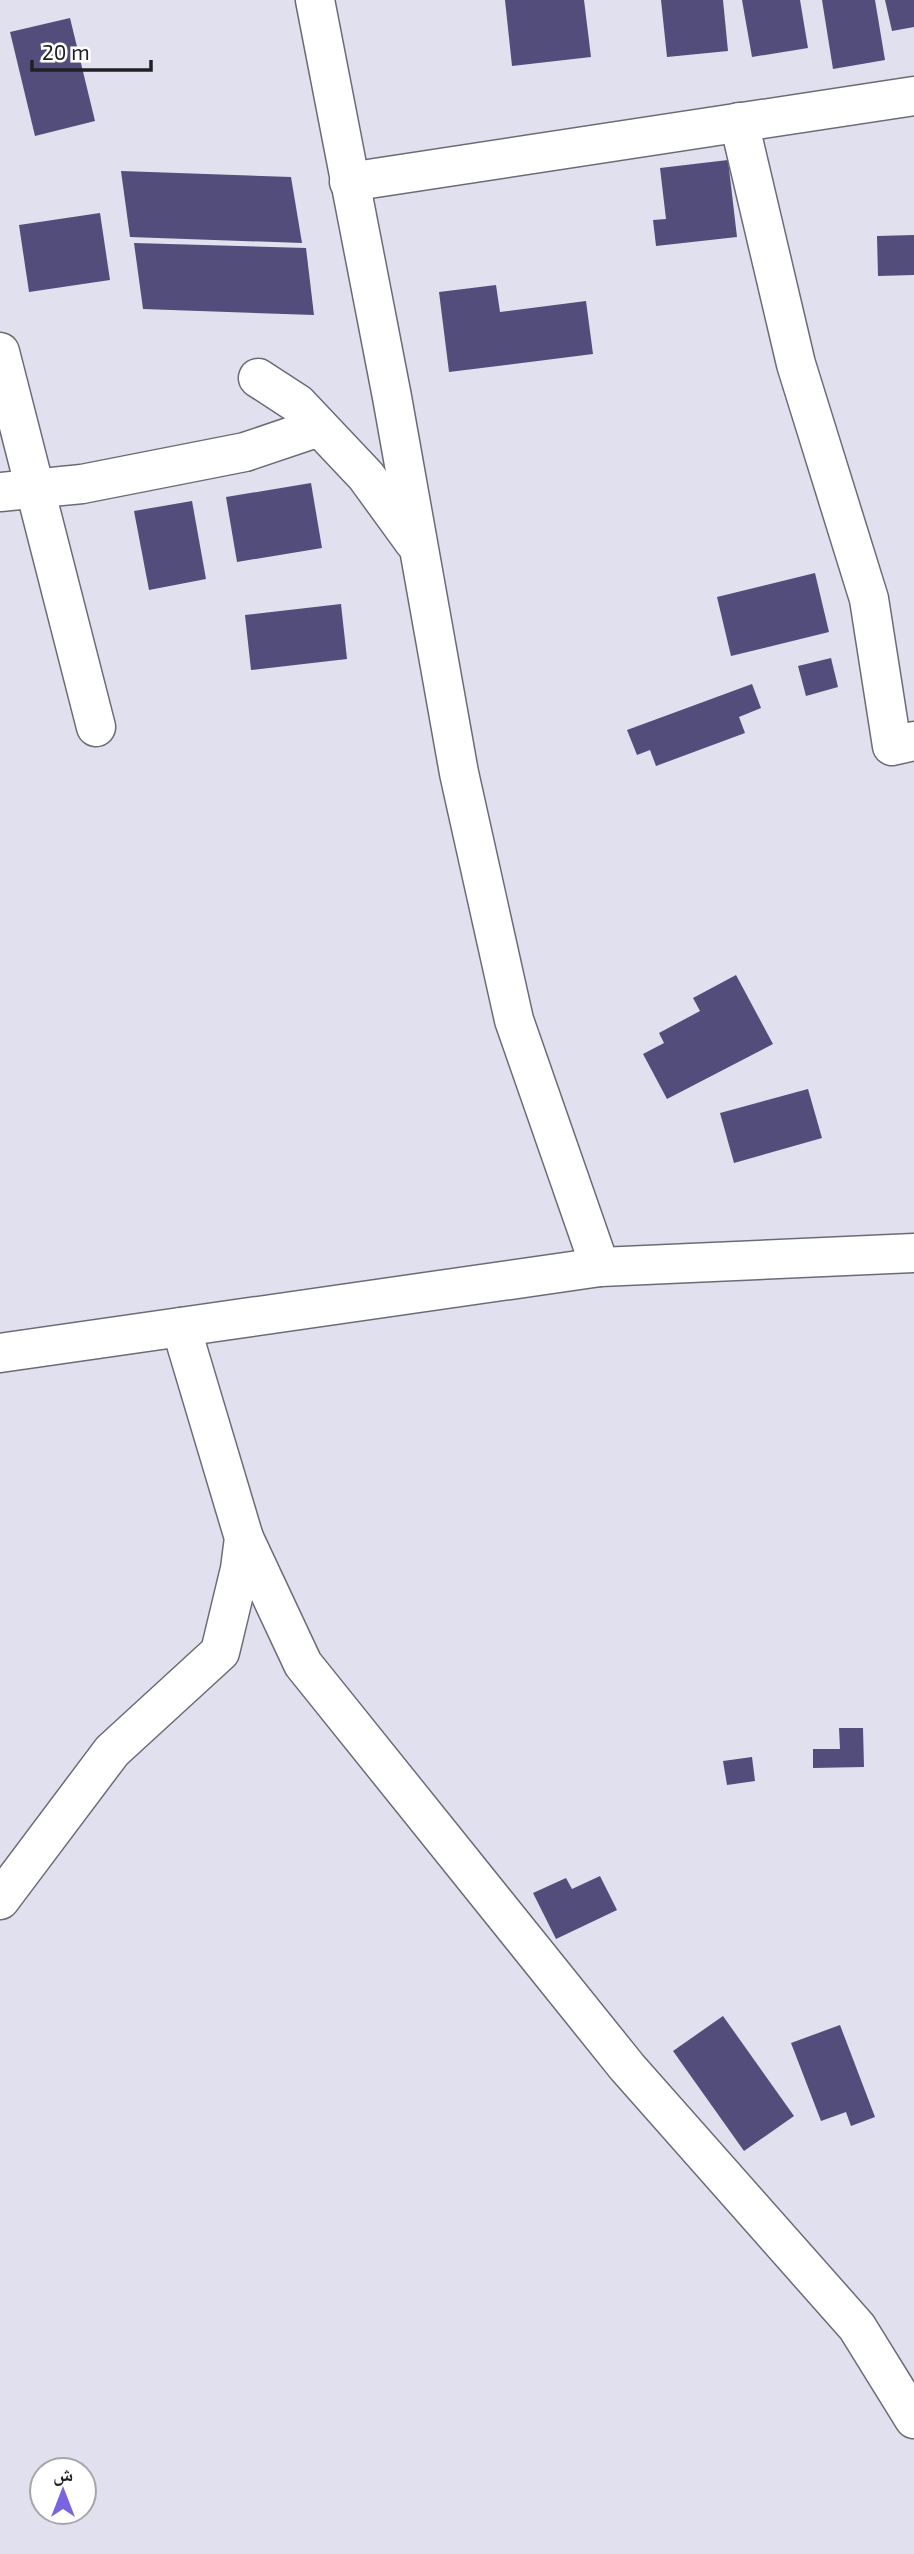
<svg xmlns="http://www.w3.org/2000/svg" width="914" height="2554" font-family="'Exo 2','Noto Naskh Arabic',sans-serif">
<style>
.building{fill:#524d7a}
.lines{fill:none;stroke-linecap:round;stroke-linejoin:round}
.minor-casing{stroke:#6b6b78;stroke-width:41}
.minor{stroke:#fff;stroke-width:38}
</style>
<rect width="100%" height="100%" fill="#e0e0ef"/>
<g class="building">
<polygon points="505,0 584,0 591,57 512,66"/>
<polygon points="661,0 723,0 728,51 667,57"/>
<polygon points="742,0 800,0 808,48 752,57"/>
<polygon points="822,0 875,0 885,60 833,69"/>
<polygon points="885,0 914,0 914,27 892,31"/>
<polygon points="70,18 95,121 35,136 10,32"/>
<polygon points="728,160 737,237 656,246 653,220 666,219 660,168"/>
<polygon points="121,171 291,177 302,243 130,237"/>
<polygon points="100,213 110,280 29,292 19,225"/>
<polygon points="914,235 914,275 878,276 877,236"/>
<polygon points="134,243 306,248 314,315 143,309"/>
<polygon points="496,285 500,312 586,301 593,354 449,372 439,292"/>
<polygon points="311,483 322,548 237,562 226,497"/>
<polygon points="192,501 206,579 149,590 134,511"/>
<polygon points="815,573 829,632 731,656 717,597"/>
<polygon points="341,604 347,659 251,670 245,615"/>
<polygon points="831,658 838,687 806,696 798,666"/>
<polygon points="752,684 761,708 739,717 745,733 656,766 650,750 637,755 627,730"/>
<polygon points="736,975 773,1044 667,1099 643,1054 664,1043 659,1033 700,1011 693,998"/>
<polygon points="808,1089 822,1138 734,1163 720,1113"/>
<polygon points="839,1728 863,1728 864,1767 813,1768 813,1749 840,1749"/>
<polygon points="752,1757 755,1781 727,1785 723,1761"/>
<polygon points="600,1876 617,1910 556,1939 533,1893 566,1878 572,1889"/>
<polygon points="723,2016 794,2116 744,2151 673,2051"/>
<polygon points="840,2025 875,2117 851,2126 846,2112 821,2121 791,2043"/>
</g>
<g class="lines">
<g class="minor-casing">
<g id="minor">
<polyline points="315,0 392,397 459,773 514,1020 600,1267"/>
<polyline points="739,122 796,364 869,599 892,746 914,741"/>
<polyline points="349,182 914,96"/>
<polyline points="0,352 96,727"/>
<polyline points="258,378 298,404 366,476 414,542"/>
<polyline points="0,492 82,484 245,452 319,427"/>
<polyline points="0,1353 600,1267 914,1253"/>
<polyline points="244,1538 303,1664 627,2067 857,2327 914,2419"/>
<polyline points="0,1900 112,1751 220,1652 240,1569 244,1538 181,1327"/>
</g>
</g>
<use href="#minor" class="minor"/>
</g>
<g transform="translate(63 2491)"><circle r="33" fill="#ffffff" stroke="#a6a6a8" stroke-width="2"/>
<path d="M0-5L12 26L0 18L-12 26Z" fill="#7a64df"/>
<text y="-10" font-size="19" font-weight="bold" text-anchor="middle" fill="#202025">ش</text>
</g>
<path d="M32 60v10h119v-10" fill="none" stroke="#202025" stroke-width="3.5"/>
<text x="42" y="60" font-size="21" fill="#202025" stroke="#ffffff" stroke-width="5" paint-order="stroke">20 m</text>
</svg>
